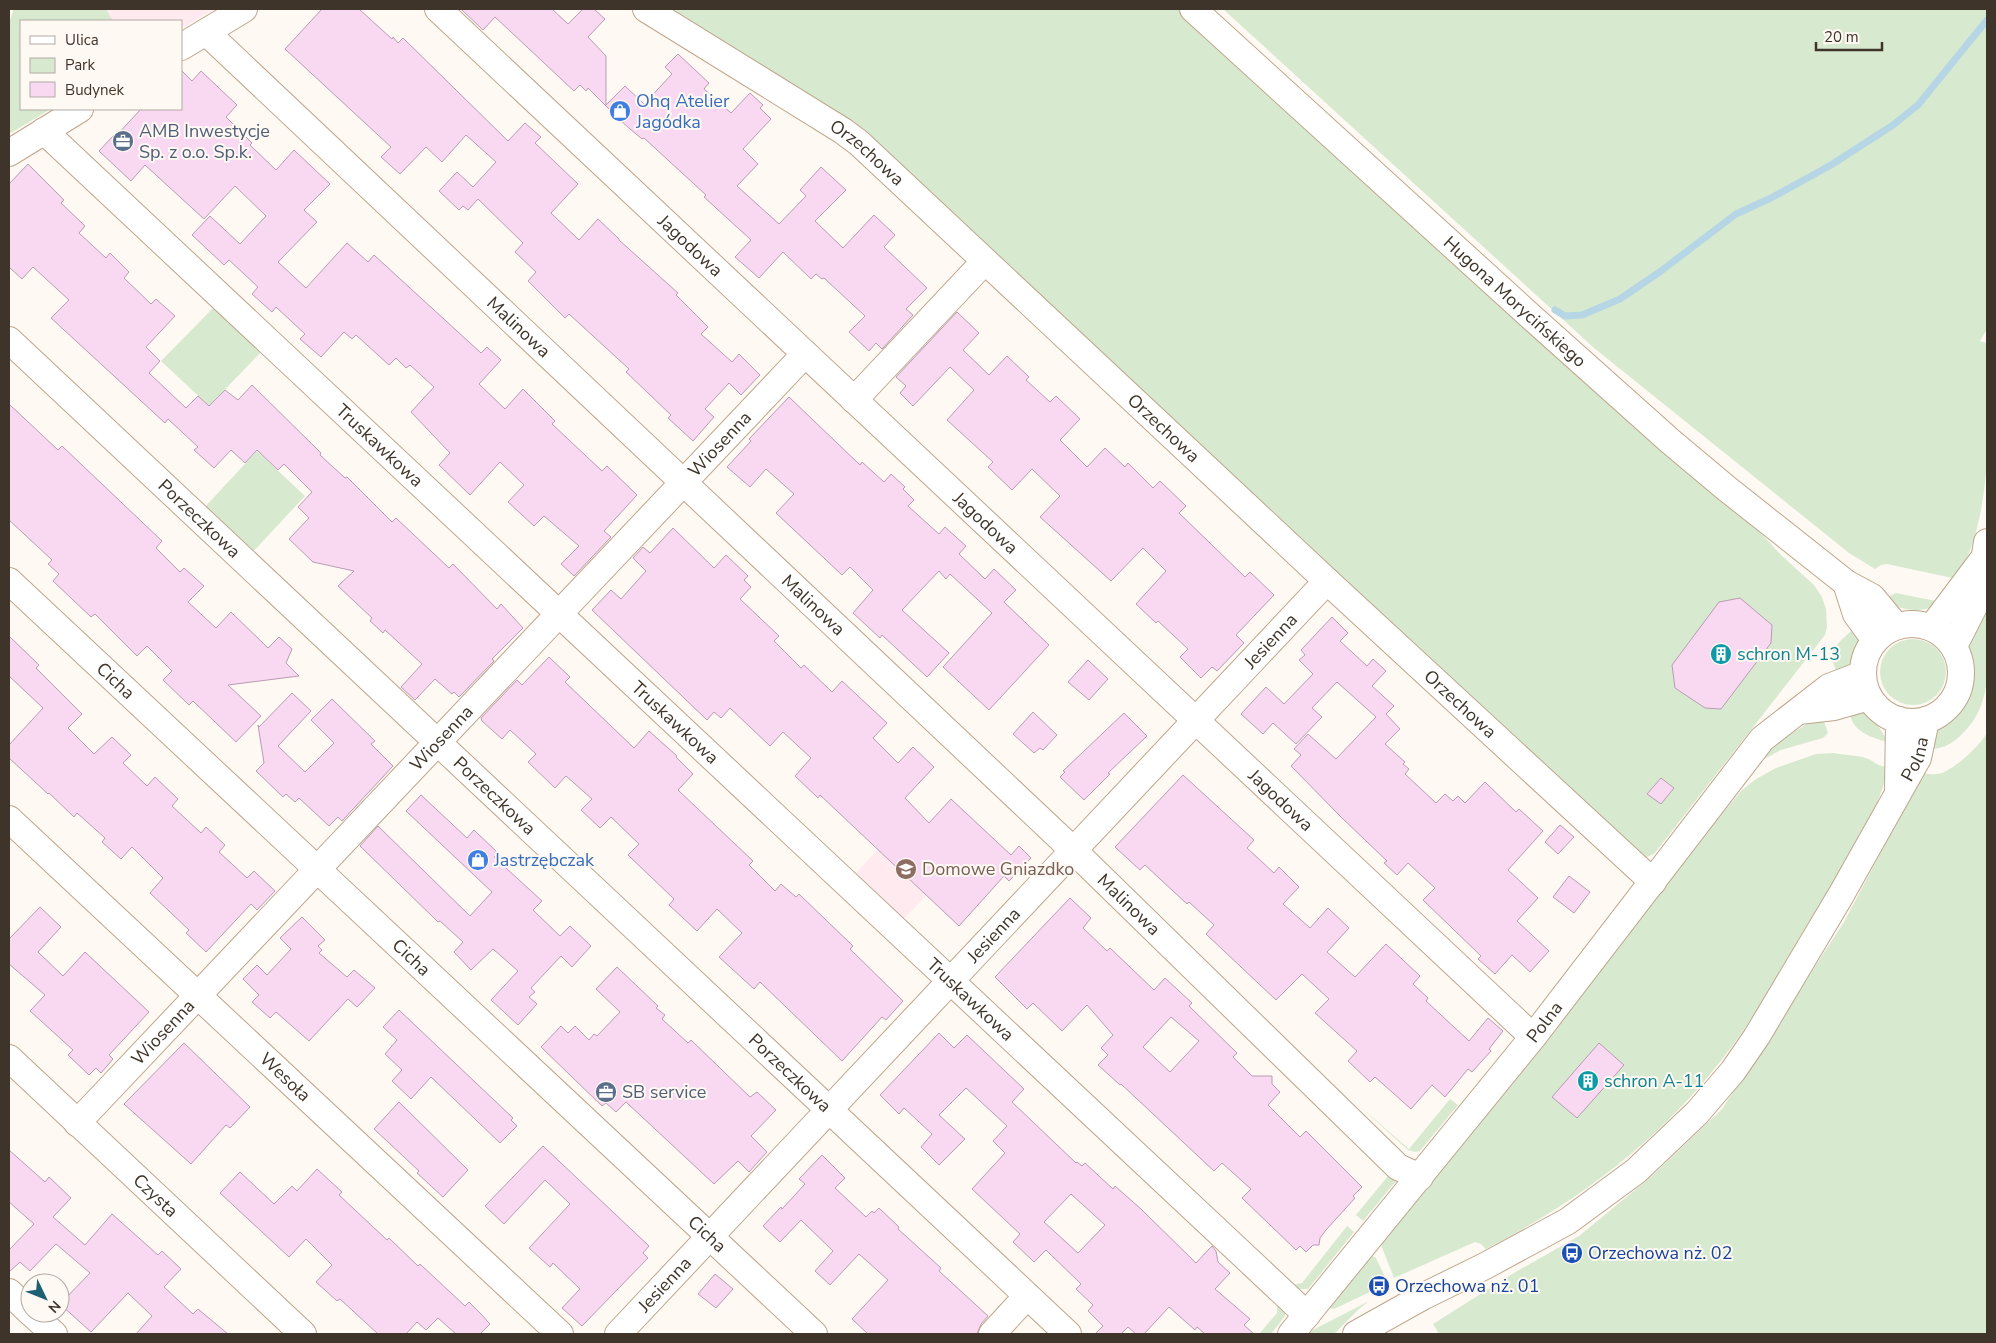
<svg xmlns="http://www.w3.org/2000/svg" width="1996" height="1343" font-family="'Nunito Sans',sans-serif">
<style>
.education{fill:#ffeaf0}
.green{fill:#d7ead0}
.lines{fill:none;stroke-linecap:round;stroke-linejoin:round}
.stream{stroke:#b6d6e6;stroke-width:7}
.building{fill:#f9d9f2;stroke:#b99bb3;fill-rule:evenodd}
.minor-casing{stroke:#bfa58a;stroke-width:28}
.minor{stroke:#fff;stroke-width:26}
.labels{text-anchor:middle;stroke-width:4;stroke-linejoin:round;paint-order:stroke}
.shop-label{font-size:18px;fill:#366cbe;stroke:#fff9f4;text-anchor:start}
.service-label{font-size:18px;fill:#4e5e75;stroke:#fff9f4;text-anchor:start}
.street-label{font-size:18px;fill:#3e3429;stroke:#fff9f4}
.culture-label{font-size:18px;fill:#0d838f;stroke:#fff9f4;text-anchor:start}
.education-label{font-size:18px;fill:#785e54;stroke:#fff9f4;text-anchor:start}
.transit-label{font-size:18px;fill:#164399;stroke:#fff9f4;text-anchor:start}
</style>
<rect width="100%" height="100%" fill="#fff9f4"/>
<g class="education">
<polygon points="88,9 214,9 181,29 181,21 95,21"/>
<polygon points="908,818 957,863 902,921 854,875"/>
</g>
<g class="green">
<polygon points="14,9 106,9 113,21 21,21 21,109 51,109 9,134 9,22"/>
<polygon points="667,9 1178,9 1658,448 1757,529 1780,554 1814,585 1822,597 1826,609 1827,627 1825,635 1654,854 1642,859 865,132"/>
<path d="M1223,9H1987V329L1980,341L1987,343C1987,420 1996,509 1957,579L1887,564L1881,565L1875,569L1849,553L1594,348Z"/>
<polygon points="216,305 264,349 209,406 161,361"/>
<polygon points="257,451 305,496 251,554 203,509"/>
<path d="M1896,593L1941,602C1924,615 1899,611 1883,599Z"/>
<path d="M1982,611L1987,612C1987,654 1996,703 1962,734C1953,743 1945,748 1932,749L1939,728L1958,709L1967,693L1972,675L1968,647Z"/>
<path d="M1857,626C1862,649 1858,662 1838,675C1836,670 1832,662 1832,656C1832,645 1850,633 1857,626Z"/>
<circle cx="1913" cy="672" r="33"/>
<path d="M1863,711L1877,724L1888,742C1872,738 1853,732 1850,714Z"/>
<path d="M1822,716L1828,733L1823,738L1781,750L1753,765C1774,744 1796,729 1822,716Z"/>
<path d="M1987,733V1334H1439L1433,1324L1512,1274L1579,1236L1652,1176L1722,1109L1844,922L1923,773C1931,775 1940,775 1946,771C1961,763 1978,747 1987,733Z"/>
<path d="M1834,753C1844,755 1856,755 1866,758C1874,761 1878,767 1888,767C1878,817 1846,862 1820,905C1796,947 1773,989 1745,1028C1675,1129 1593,1193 1486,1249L1481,1244L1475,1242L1394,1278L1379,1240L1685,857L1742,790L1756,779L1776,768L1816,754Z"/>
<polygon points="1450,1099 1458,1105 1420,1151 1415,1152 1408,1150 1356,1103 1409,1149"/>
<polygon points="1397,1165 1400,1176 1363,1221 1356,1215"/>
<polygon points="1347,1226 1354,1232 1308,1289 1299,1289 1290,1285 1302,1283"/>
<polygon points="1368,1253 1376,1258 1387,1281 1385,1284 1381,1278 1367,1286 1370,1292 1334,1309 1325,1307"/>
<polygon points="1277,1301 1285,1311 1285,1316 1271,1334 1259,1334 1277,1313"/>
<polygon points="1369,1301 1359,1309 1334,1334 1305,1334"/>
</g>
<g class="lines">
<polyline class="stream" points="1555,310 1565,316 1582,315 1620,299 1661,271 1736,214 1771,198 1831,165 1893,125 1918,105 1987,20"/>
</g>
<g class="building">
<polygon points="322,9 359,9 392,39 393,37 398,43 403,38 508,141 525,123 541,137 535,143 578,184 551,213 579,240 598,219 619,239 619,240 678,293 676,295 708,327 701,334 732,362 739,354 760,375 741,395 729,383 705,409 714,417 693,441 668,418 671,415 626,372 629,369 569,314 565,318 528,281 536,272 515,252 523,243 478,199 468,210 463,206 459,210 439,191 457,172 473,187 496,162 466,135 442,162 426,147 400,174 381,157 391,147 285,49"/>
<polygon points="461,9 552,9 568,24 583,9 594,9 605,19 588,37 606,56 606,105 625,86 644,104 672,74 665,67 678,54 709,83 704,89 731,113 750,93 763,105 760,108 771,119 743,149 758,164 737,186 779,224 806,196 800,190 821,167 846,190 815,221 843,248 874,215 895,235 884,247 927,288 906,309 913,315 882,349 876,343 869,351 849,332 865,316 824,278 822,279 816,274 811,279 783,252 759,278 735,257 751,240 704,197 706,195 644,138 642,139 630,129 619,119 588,88 586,91 580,85 574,91 495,17 483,30"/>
<polygon points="181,70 192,81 201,71 237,105 226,117 252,143 250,145 276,170 294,150 330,184 304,210 317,222 278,262 306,288 347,243 368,262 374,255 481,353 487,347 501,360 479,384 505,409 523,389 555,421 552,424 602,471 607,466 637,495 604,531 611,537 574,576 561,564 579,546 544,516 534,526 508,502 524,485 500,462 470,495 439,465 450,453 411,412 434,387 410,365 406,368 396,358 389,365 356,335 352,339 344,332 321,357 300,339 305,334 276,307 272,312 252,294 258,287 229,260 224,265 192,235 210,216 240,244 266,216 235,186 204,219 145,165 131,181 99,151 114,135 116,136 141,109 181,109"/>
<polygon points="28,164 64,200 61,203 85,226 79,233 106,258 110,253 129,272 124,278 151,304 156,299 175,316 146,347 160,361 149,373 186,408 198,396 209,406 225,390 238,400 252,385 321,453 320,455 345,478 347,477 392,522 396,518 449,568 453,564 497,609 501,604 523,628 492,659 494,661 459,697 454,692 452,694 435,679 415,700 401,687 422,664 385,630 383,633 370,621 372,618 338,586 354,571 313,562 289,539 309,518 298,507 312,492 284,464 278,470 257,450 245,463 231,450 214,468 194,450 198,447 168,419 165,423 51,318 69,300 33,267 22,279 9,267 9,184"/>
<polygon points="957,312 979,333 963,350 989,375 1007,356 1029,377 1026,380 1050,402 1056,396 1080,419 1060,440 1087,467 1105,448 1125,467 1128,463 1153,488 1160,481 1186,506 1179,513 1245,577 1250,572 1274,595 1236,635 1244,643 1217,671 1212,667 1201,678 1180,657 1188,649 1158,621 1156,623 1136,604 1166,571 1143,548 1111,581 1040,517 1060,496 1032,469 1012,490 988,467 993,462 947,420 974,390 950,367 913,406 900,393 906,386 896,377"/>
<polygon points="789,397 860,465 862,462 884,482 891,474 905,487 903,489 914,500 908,506 939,534 945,527 966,546 959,554 985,579 994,569 1016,590 1004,602 1049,645 989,710 943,667 992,613 950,574 946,579 939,571 902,610 949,653 927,677 882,635 880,638 853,613 873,590 850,567 842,575 776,513 794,494 766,469 750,487 727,467 751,441 749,439"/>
<polygon points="9,404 58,450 62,446 162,541 156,548 180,572 184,568 204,586 188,602 216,628 231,612 268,648 279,637 292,649 286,663 299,676 228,685 261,716 236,742 193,701 189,705 163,680 172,671 147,646 137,656 95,614 91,617 53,581 59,574 48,564 52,560 9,520"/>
<polygon points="673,528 714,568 726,555 748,576 744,580 751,587 740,599 779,636 774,641 801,668 804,665 832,692 842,681 887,723 873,738 898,763 913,747 934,767 905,798 929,823 951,799 1011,855 1019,846 1031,858 1009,881 1004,876 959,926 820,795 818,798 795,776 811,758 783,732 770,746 730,708 721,718 714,712 707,720 592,610 611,590 621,599 646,571 633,558 643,547 650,553"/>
<polygon points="1740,598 1772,625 1771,643 1721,709 1705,708 1675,688 1672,665 1719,602"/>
<polygon points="1332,617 1348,633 1340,641 1367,666 1373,659 1386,671 1372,686 1394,706 1386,714 1400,729 1385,744 1405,762 1403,764 1409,769 1405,774 1436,803 1445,794 1453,801 1458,796 1465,803 1485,782 1516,812 1519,809 1543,831 1508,870 1538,898 1517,921 1549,951 1530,972 1512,955 1495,974 1478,959 1481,956 1423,900 1435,888 1408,863 1397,875 1384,863 1387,861 1341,817 1291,766 1301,755 1294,749 1308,734 1336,759 1376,717 1337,682 1312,708 1322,717 1296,744 1273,723 1263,734 1241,714 1266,687 1284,704 1313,674 1299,660 1305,655 1301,650"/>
<polygon points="9,636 39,665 36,668 82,714 68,728 94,754 112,737 131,755 123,763 147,786 155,777 178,799 172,806 201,833 206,827 225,845 219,852 247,878 254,871 275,891 257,910 251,904 206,952 186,933 189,930 150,893 163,878 132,847 121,859 102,842 105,838 77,813 74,817 49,793 48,794 9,758 9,745 43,708 9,676"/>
<polygon points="549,657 570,677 565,682 634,748 649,731 677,756 676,757 693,774 678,790 753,861 749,865 775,891 781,884 796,897 799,894 853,946 850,949 903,1001 886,1020 882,1017 842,1061 760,982 754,989 719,957 742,933 717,909 697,931 669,905 674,899 628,855 639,844 611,817 600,828 581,810 592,799 566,776 555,788 528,762 536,754 510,730 502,739 482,721 481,718 517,680 522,685"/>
<polygon points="1088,660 1108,679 1089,700 1068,682"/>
<polygon points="292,693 311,711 278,746 305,772 334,743 311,720 332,699 375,741 371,744 393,766 342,821 338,817 329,826 299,798 295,802 286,794 283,797 256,771 264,763 258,725 259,727"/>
<polygon points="1033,712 1057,735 1043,750 1040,748 1034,753 1013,734"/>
<polygon points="1124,713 1147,736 1108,773 1110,774 1084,800 1060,777 1065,772 1063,771"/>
<polygon points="1183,775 1254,840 1247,848 1274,873 1279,867 1299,887 1283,904 1310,928 1328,908 1349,928 1327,952 1355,977 1386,944 1420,976 1413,984 1428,998 1426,1001 1469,1041 1488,1018 1503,1031 1489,1049 1491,1051 1472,1072 1468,1069 1445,1097 1432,1085 1411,1109 1375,1077 1370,1082 1348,1061 1357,1051 1315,1013 1329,999 1302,974 1276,1000 1206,934 1214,925 1189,902 1187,904 1145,865 1140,870 1115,847"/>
<polygon points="1661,778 1674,788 1661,804 1647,794"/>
<polygon points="421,795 467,838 474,830 498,853 494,857 542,901 533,910 560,936 570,926 591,946 572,967 561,956 531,988 535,992 529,997 537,1004 518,1025 491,1000 518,971 493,949 471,970 454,952 463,942 440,921 438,922 360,846 378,826 470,916 492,892 406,811"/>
<polygon points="1560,825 1574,837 1558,854 1545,842"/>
<polygon points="1569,876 1590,892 1574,913 1553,897"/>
<path d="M1070,898L1091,918L1083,928L1107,951L1110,948L1154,990L1165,978L1192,1003L1189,1006L1237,1053L1233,1057L1252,1076H1272V1084L1280,1092L1268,1105L1300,1137L1306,1131L1362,1187L1353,1196L1355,1198L1326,1230L1320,1238L1319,1245H1313L1306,1252L1300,1246L1296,1250L1242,1198L1251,1189L1222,1163L1214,1171L1121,1084L1120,1085L1098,1065L1108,1055L1101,1048L1113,1035L1087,1005L1062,1031L1033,1003L1027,1009L995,977ZM1171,1017L1199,1041L1170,1072L1143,1047Z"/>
<polygon points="40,907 61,927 38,952 63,976 85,952 149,1012 109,1055 113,1059 101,1073 96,1068 89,1075 68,1055 73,1050 30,1011 45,995 9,964 9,939"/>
<polygon points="302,917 325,940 318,946 322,950 319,953 347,977 354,970 375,988 357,1007 348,999 309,1041 276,1012 270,1018 252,1002 259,995 243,979 257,965 267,975 291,949 280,938"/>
<polygon points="617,967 658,1006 656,1008 665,1015 662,1019 688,1043 691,1040 750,1097 757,1092 776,1110 751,1136 767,1152 749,1172 738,1161 714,1184 626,1102 616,1112 606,1103 602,1106 541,1047 561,1026 568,1033 575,1026 589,1040 594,1034 597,1036 620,1012 596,989"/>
<polygon points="399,1010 513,1118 511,1120 517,1126 500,1143 431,1077 411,1099 392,1081 402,1070 385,1054 397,1040 383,1027"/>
<path d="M939,1033L954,1048L967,1035L1024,1089L1012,1102L1076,1163L1077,1162L1082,1166L1085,1163L1113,1189L1115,1186L1141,1209L1196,1263L1212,1246L1216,1251L1218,1262L1230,1273L1215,1289L1250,1319L1244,1325L1254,1334H1205L1197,1327L1195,1330L1169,1307L1144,1334H1136L1128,1327L1121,1334H1095L1103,1326L1088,1311L1093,1305L1076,1289L1081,1284L1046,1250L1034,1262L1013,1242L1020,1234L972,1189L1005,1153L993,1141L1007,1126L966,1088L939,1115L965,1139L939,1165L921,1147L932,1134L904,1108L899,1114L880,1095ZM1071,1194L1105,1225L1078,1253L1044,1222Z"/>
<polygon points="184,1043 250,1107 230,1128 226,1125 191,1164 124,1104"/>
<polygon points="1599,1043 1624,1065 1577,1118 1552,1097"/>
<polygon points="399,1102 468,1170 443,1197 417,1173 419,1171 374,1129"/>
<polygon points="543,1146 649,1246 643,1253 648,1258 582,1326 562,1308 580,1289 553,1263 550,1267 529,1248 570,1204 545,1180 504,1224 485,1206"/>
<polygon points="9,1150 45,1182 49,1177 71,1198 53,1217 85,1245 112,1214 158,1255 162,1251 181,1269 164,1287 193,1314 198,1309 228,1334 136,1334 152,1316 128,1293 91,1332 60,1304 90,1273 56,1244 30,1271 20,1262 9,1272 9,1250 34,1224 9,1202"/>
<polygon points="822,1155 845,1178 835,1188 866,1217 872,1211 874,1213 879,1208 899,1227 898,1229 941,1268 939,1271 988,1316 981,1324 977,1334 868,1334 852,1319 888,1280 859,1254 830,1285 815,1271 833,1251 801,1220 780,1242 763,1226 781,1207 782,1209 805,1184 799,1179"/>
<polygon points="317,1169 342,1192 339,1195 387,1240 389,1238 418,1266 420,1264 465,1306 469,1302 480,1313 490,1324 480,1334 456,1334 438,1318 426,1330 417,1322 406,1334 378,1334 340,1299 337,1301 316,1282 332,1265 306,1239 289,1257 220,1193 240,1172 274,1204 292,1186 297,1191"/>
<polygon points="715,1274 733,1289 716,1308 698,1294"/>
</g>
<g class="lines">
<g class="minor-casing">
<g id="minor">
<path id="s1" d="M438,9L1533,1037"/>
<path id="s2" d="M646,9L843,131L859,143L1327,581L1653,882"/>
<path id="s3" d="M1193,9L1528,314L1670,441L1726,488L1846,583L1872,597L1896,626"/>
<path id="s4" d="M206,32L1074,851L1398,1167L1420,1177"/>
<polyline points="181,47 244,9"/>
<path id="s5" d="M44,131L1307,1315"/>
<polyline points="9,153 80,109"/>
<path id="s6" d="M9,340L1068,1334"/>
<polyline points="854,400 984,262"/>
<path id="s7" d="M9,581L814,1334"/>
<polyline points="1846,583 1856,614 1875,640"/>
<circle cx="1912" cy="673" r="49"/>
<polyline points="1932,627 1984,558"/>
<polyline points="1954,646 1978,599 1987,542"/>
<polyline points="1799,711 1834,707 1869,697"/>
<polyline points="1898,791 1899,720"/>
<path id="s8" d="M9,819L560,1334"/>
<path id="s9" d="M9,1058L303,1334"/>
<path id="s10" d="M77,1123L805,354"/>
<polyline points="9,1292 30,1312"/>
<polyline points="31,1313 54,1334"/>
<path id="s11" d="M618,1334L1327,581"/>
<polyline points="992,1334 1027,1296"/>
<path id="s12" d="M1291,1334L1533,1037L1762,739L1829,687L1863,674"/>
<path id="s13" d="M1356,1334L1424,1296L1485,1266L1568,1221L1636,1171L1697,1113L1733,1071L1757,1036L1841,895L1918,758L1926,720"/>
</g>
</g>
<use href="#minor" class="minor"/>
</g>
<defs>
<g id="shop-disc" transform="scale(1.125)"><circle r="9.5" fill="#3f7fe0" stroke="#fff9f4"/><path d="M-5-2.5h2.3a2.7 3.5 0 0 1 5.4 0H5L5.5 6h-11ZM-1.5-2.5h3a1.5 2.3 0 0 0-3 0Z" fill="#fff"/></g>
<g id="office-disc" transform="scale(1.125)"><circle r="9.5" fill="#5c6f8a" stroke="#fff9f4"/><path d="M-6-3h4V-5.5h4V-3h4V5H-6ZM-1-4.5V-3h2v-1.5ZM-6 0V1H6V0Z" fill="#fff"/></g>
<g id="building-disc" transform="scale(1.125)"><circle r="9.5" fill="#0f9aa8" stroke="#fff9f4"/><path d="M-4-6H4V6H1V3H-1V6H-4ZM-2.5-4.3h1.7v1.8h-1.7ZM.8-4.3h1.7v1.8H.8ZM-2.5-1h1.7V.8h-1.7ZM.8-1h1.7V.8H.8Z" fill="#fff"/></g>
<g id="school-disc" transform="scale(1.125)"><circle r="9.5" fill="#8d6e63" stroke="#fff9f4"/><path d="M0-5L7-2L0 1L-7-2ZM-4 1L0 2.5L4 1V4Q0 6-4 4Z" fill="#fff"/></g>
<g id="bus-disc" transform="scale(1.125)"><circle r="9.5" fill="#1a4fb4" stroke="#fff9f4"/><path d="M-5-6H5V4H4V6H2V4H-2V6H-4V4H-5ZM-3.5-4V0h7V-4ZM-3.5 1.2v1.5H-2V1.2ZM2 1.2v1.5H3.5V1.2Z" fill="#fff"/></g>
</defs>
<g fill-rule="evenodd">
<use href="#shop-disc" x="620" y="111"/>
<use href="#office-disc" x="123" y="141"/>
<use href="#building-disc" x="1721" y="654"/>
<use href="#shop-disc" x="478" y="860"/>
<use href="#school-disc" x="906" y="869"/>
<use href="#building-disc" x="1588" y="1081"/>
<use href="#office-disc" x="606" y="1092"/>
<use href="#bus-disc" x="1572" y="1253"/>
<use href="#bus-disc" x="1379" y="1286"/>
</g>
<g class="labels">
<g class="shop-label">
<text x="636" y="107">Ohq Atelier<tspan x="636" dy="21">Jagódka</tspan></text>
<text x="494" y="866">Jastrzębczak</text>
</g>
<g class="service-label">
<text x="139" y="137">AMB Inwestycje<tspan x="139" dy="21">Sp. z o.o. Sp.k.</tspan></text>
<text x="622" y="1098">SB service</text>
</g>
<g class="street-label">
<text dy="6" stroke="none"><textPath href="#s2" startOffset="264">Orzechowa</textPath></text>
<text dy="6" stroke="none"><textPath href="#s1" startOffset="346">Jagodowa</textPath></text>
<text dy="6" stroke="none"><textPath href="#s3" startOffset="435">Hugona Morycińskiego</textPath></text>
<text dy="6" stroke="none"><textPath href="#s4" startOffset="430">Malinowa</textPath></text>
<text dy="6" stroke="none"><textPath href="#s2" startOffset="669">Orzechowa</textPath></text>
<text dy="6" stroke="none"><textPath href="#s10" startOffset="935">Wiosenna</textPath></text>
<text dy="6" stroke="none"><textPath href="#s5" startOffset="460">Truskawkowa</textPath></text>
<text dy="6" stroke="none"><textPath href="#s6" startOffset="261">Porzeczkowa</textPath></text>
<text dy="6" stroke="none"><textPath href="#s1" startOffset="751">Jagodowa</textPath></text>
<text dy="6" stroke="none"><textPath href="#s4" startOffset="835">Malinowa</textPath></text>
<text dy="6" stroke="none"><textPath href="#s11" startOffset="952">Jesienna</textPath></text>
<text dy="6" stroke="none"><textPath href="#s7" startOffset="146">Cicha</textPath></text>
<text dy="6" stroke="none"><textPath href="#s2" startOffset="1074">Orzechowa</textPath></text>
<text dy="6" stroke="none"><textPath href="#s5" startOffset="865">Truskawkowa</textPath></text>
<text dy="6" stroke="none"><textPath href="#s10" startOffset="530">Wiosenna</textPath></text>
<text dy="6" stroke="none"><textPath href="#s13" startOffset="826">Polna</textPath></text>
<text dy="6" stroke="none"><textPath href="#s6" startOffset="666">Porzeczkowa</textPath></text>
<text dy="6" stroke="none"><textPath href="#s1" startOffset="1156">Jagodowa</textPath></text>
<text dy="6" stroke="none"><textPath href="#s4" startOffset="1270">Malinowa</textPath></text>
<text dy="6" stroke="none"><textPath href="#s11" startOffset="548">Jesienna</textPath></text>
<text dy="6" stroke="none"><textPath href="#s7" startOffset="551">Cicha</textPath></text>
<text dy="6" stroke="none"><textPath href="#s5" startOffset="1270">Truskawkowa</textPath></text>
<text dy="6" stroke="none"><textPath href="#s12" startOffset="402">Polna</textPath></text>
<text dy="6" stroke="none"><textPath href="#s10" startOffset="125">Wiosenna</textPath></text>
<text dy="6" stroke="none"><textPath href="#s6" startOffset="1071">Porzeczkowa</textPath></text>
<text dy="6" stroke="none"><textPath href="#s8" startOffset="378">Wesoła</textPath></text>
<text dy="6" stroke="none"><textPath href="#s9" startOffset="201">Czysta</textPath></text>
<text dy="6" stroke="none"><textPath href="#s7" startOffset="956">Cicha</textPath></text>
<text dy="6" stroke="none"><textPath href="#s11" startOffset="68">Jesienna</textPath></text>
</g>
<g class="culture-label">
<text x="1737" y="660">schron M-13</text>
<text x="1604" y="1087">schron A-11</text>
</g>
<g class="education-label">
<text x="922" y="875">Domowe Gniazdko</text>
</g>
<g class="transit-label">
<text x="1588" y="1259">Orzechowa nż. 02</text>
<text x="1395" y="1292">Orzechowa nż. 01</text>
</g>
</g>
<rect width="1996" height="1343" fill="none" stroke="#3e3429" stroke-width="20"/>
<rect x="20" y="20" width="162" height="90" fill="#fff9f4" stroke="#b2aaa3"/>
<rect x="30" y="36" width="25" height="8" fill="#ffffff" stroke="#b2aaa3"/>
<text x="65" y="45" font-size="15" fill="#3e3429">Ulica</text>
<rect x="30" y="58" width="25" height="15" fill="#d7ead0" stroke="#b2aaa3"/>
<text x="65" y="70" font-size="15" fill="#3e3429">Park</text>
<rect x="30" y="82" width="25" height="15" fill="#f9d9f2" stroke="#b2aaa3"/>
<text x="65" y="95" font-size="15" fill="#3e3429">Budynek</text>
<g transform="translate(45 1298) rotate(133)"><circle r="24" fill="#fff9f4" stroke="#b2aaa3"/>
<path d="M0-4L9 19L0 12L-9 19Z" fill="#1c6072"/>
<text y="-8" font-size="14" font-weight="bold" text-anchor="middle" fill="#3e3429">N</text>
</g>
<path d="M1816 42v8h66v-8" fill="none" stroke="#3e3429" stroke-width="2.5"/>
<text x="1824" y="42" font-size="15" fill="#3e3429" stroke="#fff9f4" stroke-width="4" paint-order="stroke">20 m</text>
</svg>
